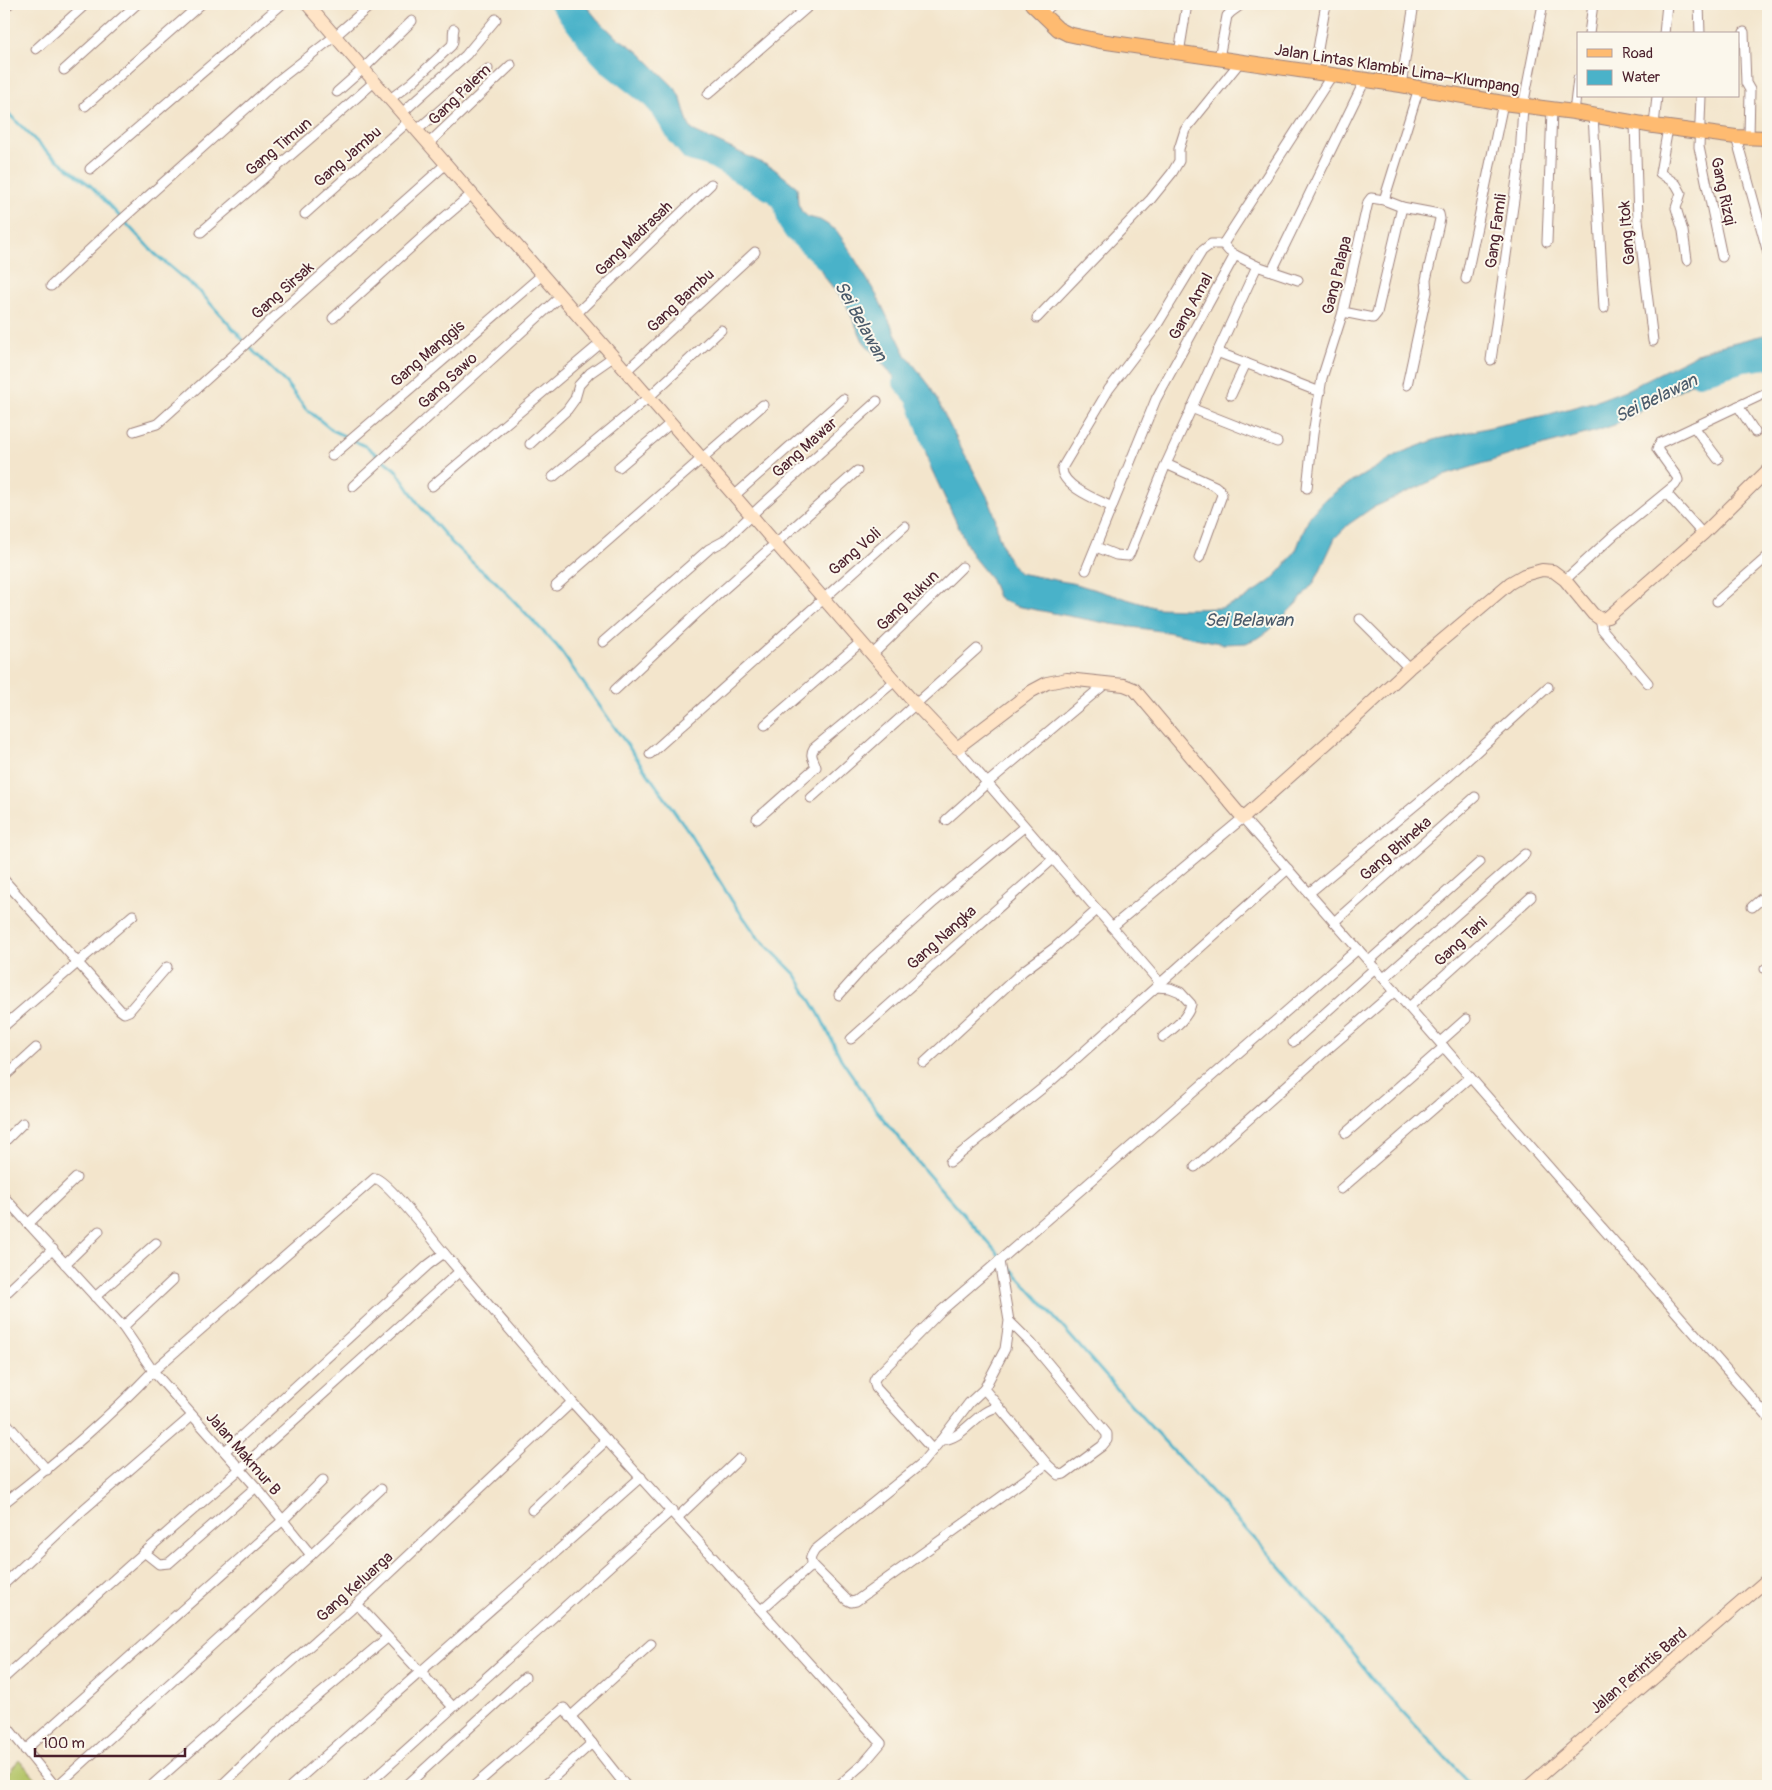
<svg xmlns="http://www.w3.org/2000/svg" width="1772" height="1790" font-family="Pangolin,sans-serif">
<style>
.green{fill:#b5c66a;stroke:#80724a}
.water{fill:#4ab2c9;stroke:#4a687a}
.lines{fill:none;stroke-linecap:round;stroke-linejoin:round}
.stream{stroke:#4ab2c9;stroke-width:3}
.river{stroke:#4ab2c9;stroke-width:18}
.street-casing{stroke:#9e827c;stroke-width:11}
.secondary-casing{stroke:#9e827c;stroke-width:14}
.primary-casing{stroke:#9e827c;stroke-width:16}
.street{stroke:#fff;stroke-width:9}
.secondary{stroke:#ffe4c6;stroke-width:12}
.primary{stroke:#febb71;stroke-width:14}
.labels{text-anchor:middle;stroke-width:4;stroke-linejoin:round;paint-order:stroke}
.street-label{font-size:16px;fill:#4a1f2b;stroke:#fbf7ec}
.water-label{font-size:18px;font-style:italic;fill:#4a5a6a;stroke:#fbf7ec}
</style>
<rect width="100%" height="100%" fill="#fbf7ec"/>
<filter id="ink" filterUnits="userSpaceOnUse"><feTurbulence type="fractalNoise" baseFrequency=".02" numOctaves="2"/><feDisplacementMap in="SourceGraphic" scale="10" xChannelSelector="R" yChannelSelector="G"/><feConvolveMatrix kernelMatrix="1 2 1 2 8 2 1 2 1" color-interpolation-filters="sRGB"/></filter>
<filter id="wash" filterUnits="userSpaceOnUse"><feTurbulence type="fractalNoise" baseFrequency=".0096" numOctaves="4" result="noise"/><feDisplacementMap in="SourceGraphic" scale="20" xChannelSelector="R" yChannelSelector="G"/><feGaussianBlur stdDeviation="1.12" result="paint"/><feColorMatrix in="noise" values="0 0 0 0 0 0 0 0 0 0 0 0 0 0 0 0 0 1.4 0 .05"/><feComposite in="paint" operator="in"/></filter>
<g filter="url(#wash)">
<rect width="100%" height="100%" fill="#f3e5cc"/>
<polygon class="green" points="19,1760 42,1786 4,1786 4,1779"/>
<polygon class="water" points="551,4 585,4 597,19 615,36 639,52 675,88 681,99 688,123 692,130 773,168 797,187 798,204 802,212 808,217 820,220 836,230 846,244 877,296 906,355 930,386 952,430 989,500 995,516 998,534 1005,553 1014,567 1019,573 1076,584 1157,608 1185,609 1221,608 1243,600 1270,581 1283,568 1296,550 1309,517 1322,502 1338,490 1400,453 1437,439 1550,414 1599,400 1628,389 1697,354 1716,347 1768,334 1768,355 1755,357 1692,383 1617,424 1597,431 1526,450 1443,476 1372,508 1349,524 1335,538 1315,581 1296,604 1270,630 1260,637 1246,643 1224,644 1167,632 1111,624 1016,606 1004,601 998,597 991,579 974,558 966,543 929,464 925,449 925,420 920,407 863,341 846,304 823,275 809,243 794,226 782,198 777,191 772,188 762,187 750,173 703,154 684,140 647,98"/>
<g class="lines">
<polyline class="stream" points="4,109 45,150 91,186 154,253 201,293 253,351 286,383 305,408 332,430 367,447 396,470 420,506 452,543 476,566 495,581 557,646 687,829 732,901 757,936 796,975 820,1016 841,1059 876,1110 926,1172 1141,1416 1266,1551 1331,1626 1372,1679 1472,1786"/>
<g class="river">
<polyline points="559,4 594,50 610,67 652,100 659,108 676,135 690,152 711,158 775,195 782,202 787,223 793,232 828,264"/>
<polyline points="1699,377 1744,363 1768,360"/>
<polyline points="902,383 915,398 933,447"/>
</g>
</g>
</g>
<g filter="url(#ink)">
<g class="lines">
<g class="street-casing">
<g id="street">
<polyline points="1699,4 1700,34"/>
<polyline points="4,8 9,4"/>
<polyline points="1041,14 1053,4"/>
<polyline points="1744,32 1746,83 1750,90 1749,137"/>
<polyline points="1589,34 1593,4"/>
<polyline points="1664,34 1667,4"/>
<polyline points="36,49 86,4"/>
<polyline points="1179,53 1187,4"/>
<polyline points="1219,58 1227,16 1231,12 1242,4"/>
<polyline points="64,70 137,4"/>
<polyline points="1314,72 1325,9 1328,4"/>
<polyline points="1401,85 1414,4"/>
<polyline points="337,92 363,69 412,21"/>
<polyline points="708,94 811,4"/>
<polyline points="1701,96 1699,147 1722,257"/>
<path d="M390,99L411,83L451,46C455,42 452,34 454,29"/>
<polyline points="85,106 201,4"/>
<polyline points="1574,112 1578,79"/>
<polyline points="402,113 466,55 496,19"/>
<polyline points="1593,115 1604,308"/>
<polyline points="1635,123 1638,220 1653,341"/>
<polyline points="1654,126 1657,96"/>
<polyline points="1668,128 1660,173 1676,184 1681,193 1676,208 1683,231 1687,260"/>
<polyline points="417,130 488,69"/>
<polyline points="1736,137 1768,253"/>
<polyline points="428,144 511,65"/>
<polyline points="90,169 282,4"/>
<polyline points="1384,200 1419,88"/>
<polyline points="305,214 409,121"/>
<path d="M201,232C259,182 318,133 374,82"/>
<polyline points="1547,242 1552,110"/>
<polyline points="1235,255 1257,266 1298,280"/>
<polyline points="1272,271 1365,80"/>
<polyline points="1466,279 1503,103"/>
<polyline points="51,286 118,223 276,82 335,36 372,4"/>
<polyline points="1343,312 1373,318 1377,313 1402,207 1439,214 1440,219 1426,280 1427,292 1407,385"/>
<polyline points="576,314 711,184"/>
<polyline points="333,318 439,222 472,194"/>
<polyline points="1037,318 1151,199 1172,173 1179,161 1179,149 1185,130 1240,62"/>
<polyline points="1217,352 1320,392"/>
<polyline points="1491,360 1520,158 1523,106 1543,4"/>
<polyline points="626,371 755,252"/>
<polyline points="1231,395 1246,363"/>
<polyline points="1738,406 1755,432"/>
<polyline points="1191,408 1277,442"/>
<polyline points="1694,427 1718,459"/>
<polyline points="134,431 157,424 237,352 271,320 446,164"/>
<polyline points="530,444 567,410 575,399 579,385 590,373 613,357"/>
<polyline points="332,456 542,275"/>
<polyline points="1166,464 1215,486 1220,490 1222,495 1199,558"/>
<polyline points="619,467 671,423"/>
<polyline points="553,477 649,397 721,330"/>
<polyline points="353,486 561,296"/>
<polyline points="432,486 601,343"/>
<polyline points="1307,488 1313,434 1322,378 1343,312 1368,202 1371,198 1384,200 1402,207"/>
<polyline points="1666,493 1703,534"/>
<polyline points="734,496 843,399"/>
<path d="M1112,507C1098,500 1061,486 1062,468L1109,389L1154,330L1202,251L1211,244H1223"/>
<polyline points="1096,547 1116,555 1128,556 1130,553 1166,464 1257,266"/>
<polyline points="1086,570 1156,399 1235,255 1229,251 1223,244 1332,75"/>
<polyline points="1565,580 1615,534 1675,485 1678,480 1677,477 1657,449 1660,443 1768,392"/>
<polyline points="556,586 763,405"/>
<polyline points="1717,601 1768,556"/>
<polyline points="1360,619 1409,668"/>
<polyline points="1600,619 1602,629 1648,683"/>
<polyline points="603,642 709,549 724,541 760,507 877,401"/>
<polyline points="872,655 962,567"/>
<polyline points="615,690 696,614 857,471"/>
<polyline points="765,725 861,642"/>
<polyline points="957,748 1112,927 1243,818 1768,1417"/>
<polyline points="650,754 905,526"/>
<polyline points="811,798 977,649"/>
<path d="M757,819L816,767C814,759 809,756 814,748L895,681"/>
<polyline points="946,820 986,784 1105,684"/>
<polyline points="4,880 120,1010 124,1013 129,1011 167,967"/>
<polyline points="1309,893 1442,783 1548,687"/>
<polyline points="1752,907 1768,893"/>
<polyline points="1334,922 1475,797"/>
<polyline points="1112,927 1160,983"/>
<polyline points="1369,961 1480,862"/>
<polyline points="1765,969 1768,967"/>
<polyline points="1384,978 1525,854"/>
<path d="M1156,987L1170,988L1180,992L1191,1004C1188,1018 1174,1028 1163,1037"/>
<polyline points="839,995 873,957 934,902 1024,827"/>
<polyline points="1409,1007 1531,897"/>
<polyline points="4,1026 133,915"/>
<polyline points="851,1039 1053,859"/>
<polyline points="1293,1042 1375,968"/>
<polyline points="1440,1042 1466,1019"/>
<polyline points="924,1063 1023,971 1054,948 1097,910"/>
<polyline points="4,1077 36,1048"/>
<polyline points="1346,1133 1444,1047"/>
<polyline points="4,1142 23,1123"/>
<polyline points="950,1162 1049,1083 1288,869"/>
<polyline points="1195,1167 1321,1055 1395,991"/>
<polyline points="1341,1189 1470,1077"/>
<polyline points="4,1197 123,1327 153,1371 256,1487 311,1555"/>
<polyline points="28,1224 76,1178"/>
<polyline points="65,1264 99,1231"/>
<polyline points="4,1295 53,1249"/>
<polyline points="95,1297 156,1243"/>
<polyline points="1009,1321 1032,1344 1107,1434 1107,1440 1102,1446 1064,1474 1059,1475 1047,1464 984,1389 1005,1349 1009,1321 999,1261 1358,949"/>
<polyline points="123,1327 173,1280"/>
<path d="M984,1389L969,1403L941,1440L921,1464L815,1550C811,1556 809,1559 812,1565L847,1600L851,1602L856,1601L1047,1464"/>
<polyline points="4,1420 47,1470"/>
<path d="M941,1440C964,1440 976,1410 999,1407"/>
<polyline points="933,1450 876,1388 874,1381 876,1377 941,1311 999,1261"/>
<polyline points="225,1451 428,1265 444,1253 572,1402 881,1743 864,1763 838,1786"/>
<path d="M4,1503C57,1462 107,1419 153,1371L375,1178C388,1181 432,1239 444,1253"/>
<polyline points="532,1510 607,1440"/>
<polyline points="678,1517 739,1459"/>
<polyline points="144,1552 159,1564 169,1563 256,1487"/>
<polyline points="4,1584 84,1509 192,1416"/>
<polyline points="357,1604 453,1707"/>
<polyline points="761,1610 812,1565"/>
<polyline points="4,1678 130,1565 240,1469 460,1271"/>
<polyline points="570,1717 651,1644"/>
<polyline points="4,1723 55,1786"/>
<polyline points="25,1750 282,1521 323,1480"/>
<polyline points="57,1786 311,1555 381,1489"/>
<polyline points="151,1786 355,1606 572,1402"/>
<polyline points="221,1786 295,1715 387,1638"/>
<polyline points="291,1786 641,1477"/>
<polyline points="366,1786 672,1510"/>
<polyline points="406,1786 525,1677"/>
<polyline points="474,1786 564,1708 626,1786"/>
<polyline points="544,1786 592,1743"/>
</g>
</g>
<g class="secondary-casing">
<g id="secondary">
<polyline points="307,4 916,705 957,748 1032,691 1047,683 1067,679 1124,685 1134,689 1243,818 1353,720 1409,668 1510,583 1524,575 1542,570 1553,571 1565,580 1593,614 1600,619 1608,617 1703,534 1768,470"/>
<polyline points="1529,1786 1768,1579"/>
</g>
</g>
<g class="primary-casing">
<polyline id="primary" points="1032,4 1058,29 1068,34 1100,41 1401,85 1503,103 1574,112 1654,126 1736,137 1768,138"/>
</g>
<use href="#street" class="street"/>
<use href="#secondary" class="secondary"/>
<use href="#primary" class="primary"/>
</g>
</g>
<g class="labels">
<g class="street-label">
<text transform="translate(1397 68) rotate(9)" y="6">Jalan Lintas Klambir Lima–Klumpang</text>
<text transform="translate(459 94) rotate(-44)" y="6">Gang Palem</text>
<text transform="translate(278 146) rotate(-40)" y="6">Gang Timun</text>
<text transform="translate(347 156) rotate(-41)" y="6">Gang Jambu</text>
<text transform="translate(1724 191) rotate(78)" y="6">Gang Rizqi</text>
<text transform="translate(1495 231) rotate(-82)" y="6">Gang Famli</text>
<text transform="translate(1626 233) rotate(-95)" y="6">Gang Itok</text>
<text transform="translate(633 238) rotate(-44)" y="6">Gang Madrasah</text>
<text transform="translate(1336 275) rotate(-76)" y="6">Gang Palapa</text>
<text transform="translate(282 290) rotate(-42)" y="6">Gang Sirsak</text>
<text transform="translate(680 300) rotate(-43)" y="6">Gang Bambu</text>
<text transform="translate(1190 306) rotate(-61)" y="6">Gang Amal</text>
<text transform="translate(427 353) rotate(-41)" y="6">Gang Manggis</text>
<text transform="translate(447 380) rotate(-43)" y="6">Gang Sawo</text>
<text transform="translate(804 447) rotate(-42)" y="6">Gang Mawar</text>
<text transform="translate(854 551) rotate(-41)" y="6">Gang Voli</text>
<text transform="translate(907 600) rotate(-44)" y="6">Gang Rukun</text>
<text transform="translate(1395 848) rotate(-41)" y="6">Gang Bhineka</text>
<text transform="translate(941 937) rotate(-42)" y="6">Gang Nangka</text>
<text transform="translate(1460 941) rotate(-42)" y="6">Gang Tani</text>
<text transform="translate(244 1453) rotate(49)" y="6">Jalan Makmur B</text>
<text transform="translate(354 1586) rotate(-42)" y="6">Gang Keluarga</text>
<text transform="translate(1638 1670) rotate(-41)" y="6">Jalan Perintis Bard</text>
</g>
<g class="water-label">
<text transform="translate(861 321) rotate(61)" y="6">Sei Belawan</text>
<text transform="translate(1656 398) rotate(-26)" y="6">Sei Belawan</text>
<text x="1249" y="626">Sei Belawan</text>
</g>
</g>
<rect width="1772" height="1790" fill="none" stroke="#fbf7ec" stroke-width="20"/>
<rect x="1577" y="32" width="162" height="65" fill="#fbf7ec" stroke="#b4a19f"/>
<rect x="1587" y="49" width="25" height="8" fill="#febb71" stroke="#b4a19f"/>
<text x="1622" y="58" font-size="15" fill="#4a1f2b">Road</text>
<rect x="1587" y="70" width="25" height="15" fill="#4ab2c9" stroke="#b4a19f"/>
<text x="1622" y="82" font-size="15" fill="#4a1f2b">Water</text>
<path d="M35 1748v8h150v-8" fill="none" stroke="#4a1f2b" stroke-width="2.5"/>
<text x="42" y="1748" font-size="15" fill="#4a1f2b" stroke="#fbf7ec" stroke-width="4" paint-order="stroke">100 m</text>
</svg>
